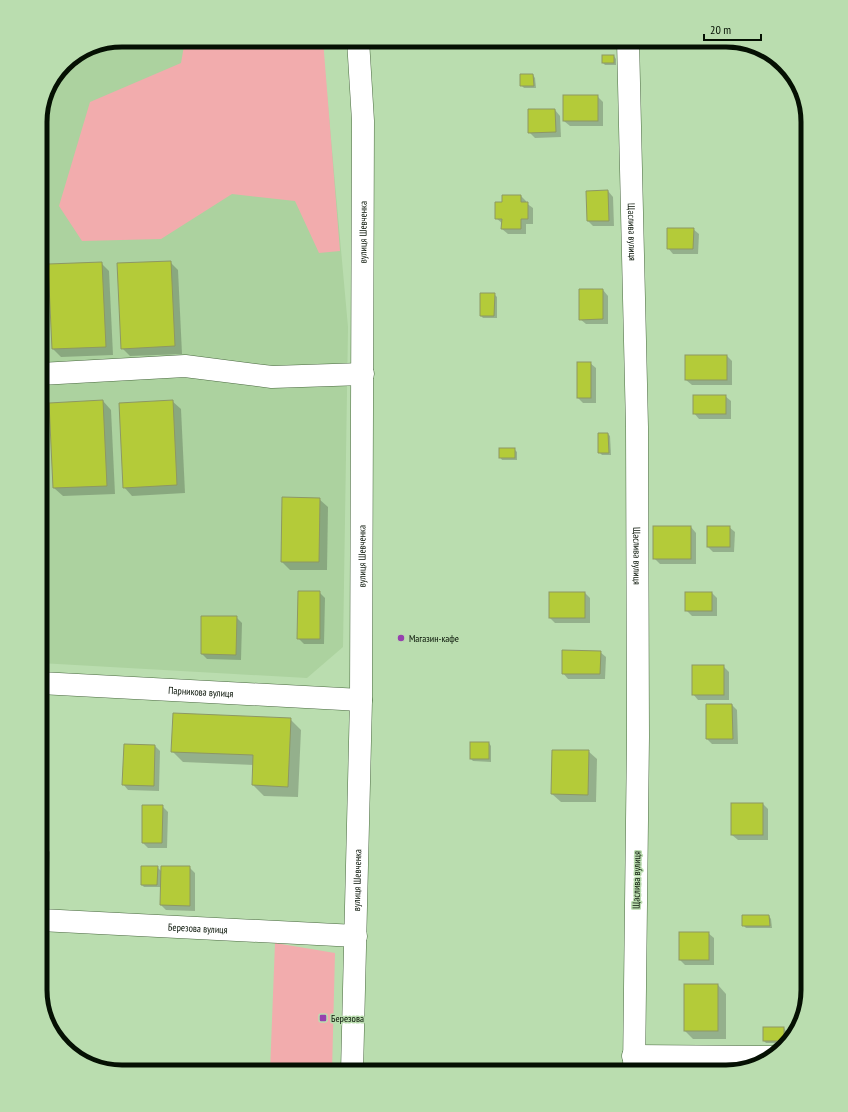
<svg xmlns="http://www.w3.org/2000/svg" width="848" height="1112" font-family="'PT Sans Narrow',sans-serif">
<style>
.built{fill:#acd29f}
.green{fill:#f2acad}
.shadow{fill:#0003}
.building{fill:#b4cb39;stroke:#8d9865}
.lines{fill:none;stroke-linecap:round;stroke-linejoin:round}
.minor-casing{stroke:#4a6940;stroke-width:23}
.minor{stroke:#fff;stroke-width:22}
.poi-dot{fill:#9641ae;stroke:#baddaf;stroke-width:1.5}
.labels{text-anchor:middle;stroke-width:3;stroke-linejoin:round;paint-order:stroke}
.street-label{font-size:10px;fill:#051003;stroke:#baddaf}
.poi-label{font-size:10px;fill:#051003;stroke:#baddaf;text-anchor:start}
.rim{fill:none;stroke:#051003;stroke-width:5}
</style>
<rect width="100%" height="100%" fill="#baddaf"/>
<polygon class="built" points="122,40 322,40 348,327 343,647 307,678 40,663 40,117 48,86 68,61 91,46"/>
<g class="green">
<polygon points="185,40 323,40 340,251 319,253 295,201 232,194 161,239 82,241 59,206 90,102 181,63"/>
<polygon points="275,943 335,953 332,1072 270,1072"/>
</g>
<g class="shadow">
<polygon points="427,40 445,40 445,42 430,43"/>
<polygon points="572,40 604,40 604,42 573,42"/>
<polygon points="77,55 78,65 64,66 68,61"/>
<polygon points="603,56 614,56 616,59 616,65 605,65 603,63"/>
<polygon points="533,75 535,78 536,88 524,88 521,85"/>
<polygon points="564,96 597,96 603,102 603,126 570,126 564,121"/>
<polygon points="555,110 560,116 561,137 535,138 529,132"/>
<polygon points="608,191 613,197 614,226 593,226 588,221"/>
<polygon points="521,196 526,201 526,203 533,208 533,224 526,224 526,234 508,234 502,229 503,224 496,218 503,203"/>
<polygon points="693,229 699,234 698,254 673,254 668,248"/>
<polygon points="170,262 178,270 182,354 130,356 122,348"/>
<polygon points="101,263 109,271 113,355 61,357 53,349"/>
<polygon points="40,271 43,273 46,357 40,357"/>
<polygon points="603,290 608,296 608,324 586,324 580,319"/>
<polygon points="494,294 497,297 497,318 483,318 481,316"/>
<polygon points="727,356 732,361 732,385 692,385 686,380"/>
<polygon points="590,363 596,368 596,403 583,403 578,398"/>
<polygon points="725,396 731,401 731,419 699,419 694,413"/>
<polygon points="103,401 111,410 115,494 63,496 54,488"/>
<polygon points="172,401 181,409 185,493 132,496 124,487"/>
<polygon points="40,410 45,415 48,499 40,499"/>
<polygon points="608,434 610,436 611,455 602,455 599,452"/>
<polygon points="514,449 517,452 517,460 502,460 500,457"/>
<polygon points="319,499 328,507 327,570 290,570 282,562"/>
<polygon points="654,527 691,527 696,533 696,564 660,564 654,558"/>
<polygon points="729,527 735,532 734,552 713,552 708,547"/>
<polygon points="319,592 325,598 324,644 304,644 298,638"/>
<polygon points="585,593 590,598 590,623 555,623 550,618"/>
<polygon points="712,593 717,598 717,616 692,616 686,610"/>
<polygon points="202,617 236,617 242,623 241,660 207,659 202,654"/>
<polygon points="600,652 606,657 605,679 568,679 563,673"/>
<polygon points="723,666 729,672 729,700 698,700 693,694"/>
<polygon points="732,705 737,710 738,744 712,744 707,739"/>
<polygon points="290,719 301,730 298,797 264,796 253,785 254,765 183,762 172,751"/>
<polygon points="489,743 491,746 491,762 473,761 471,759"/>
<polygon points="155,746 160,751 159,791 128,790 123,784"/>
<polygon points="588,751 597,759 596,802 561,802 552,794"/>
<polygon points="763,804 768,809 768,840 738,840 732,835"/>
<polygon points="162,806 168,812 167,848 148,848 143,843"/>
<polygon points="40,846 45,846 50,852 49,880 40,880"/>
<polygon points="157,867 161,871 189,867 195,873 195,911 166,910 161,905 161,887 144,887 142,885"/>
<polygon points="769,916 771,919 772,928 746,928 743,925"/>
<polygon points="708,933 714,938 714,965 685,965 680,960"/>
<polygon points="685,985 718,985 726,994 726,1039 693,1039 685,1031"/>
<polygon points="784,1028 786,1031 785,1043 766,1043 764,1041"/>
</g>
<g class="building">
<rect x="602" y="55" width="12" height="8"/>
<polygon points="520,74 533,74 534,86 520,86"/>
<rect x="563" y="95" width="35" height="26"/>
<polygon points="528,109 555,109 556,132 528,133"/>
<polygon points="805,130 808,130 808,170 806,170"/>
<polygon points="608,190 609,221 587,221 586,191"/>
<polygon points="502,195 521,195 521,202 528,202 528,219 521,219 521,229 501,229 502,219 495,219 495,202 502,202"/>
<polygon points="667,228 694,228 693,249 667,249"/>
<polygon points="171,261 175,346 121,349 117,263"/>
<polygon points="102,262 106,347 52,349 48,264"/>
<polygon points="579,289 603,289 603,319 579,320"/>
<polygon points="480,293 495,293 494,316 480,316"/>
<rect x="685" y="355" width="42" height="25"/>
<rect x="577" y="362" width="14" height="36"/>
<rect x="693" y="395" width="33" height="19"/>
<polygon points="103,400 107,486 53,488 49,403"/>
<polygon points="173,400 177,485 123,488 119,403"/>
<polygon points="598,433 608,433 609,453 598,453"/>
<rect x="499" y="448" width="16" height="10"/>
<polygon points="282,497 320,498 319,562 281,562"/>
<rect x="653" y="526" width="38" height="33"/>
<rect x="707" y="526" width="23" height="21"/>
<rect x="807" y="533" width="1" height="27"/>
<polygon points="298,591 320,591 320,639 297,639"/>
<rect x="549" y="592" width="36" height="26"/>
<rect x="685" y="592" width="27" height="19"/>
<polygon points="201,616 237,616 236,655 201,654"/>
<polygon points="562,650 601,651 600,674 562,674"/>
<rect x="692" y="665" width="32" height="30"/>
<polygon points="706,704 732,704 733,739 706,739"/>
<polygon points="173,713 291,718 288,787 252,785 253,755 171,752"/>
<rect x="470" y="742" width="19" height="17"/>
<polygon points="124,744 155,745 154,786 122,785"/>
<polygon points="552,750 589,750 588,795 551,794"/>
<rect x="731" y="803" width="32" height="32"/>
<polygon points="142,805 163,805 162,843 142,843"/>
<polygon points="40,845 45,845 44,875 40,875"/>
<polygon points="141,866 158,866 157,885 141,885"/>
<polygon points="161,866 190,866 190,906 160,905"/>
<polygon points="742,915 769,915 770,926 742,926"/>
<rect x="679" y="932" width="30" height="28"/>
<rect x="684" y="984" width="34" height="47"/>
<rect x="763" y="1027" width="21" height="14"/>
</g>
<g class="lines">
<g class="minor-casing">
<g id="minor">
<path id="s1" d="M628,40L637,427L638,737L634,1072"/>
<polyline points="40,374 185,366 272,377 363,374"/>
<path id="s2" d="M40,683L361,700"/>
<path id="s3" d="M40,920L356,936"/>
<polyline points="633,1056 773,1057"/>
<path id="s4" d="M352,1072L361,700L363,121L358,40"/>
</g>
</g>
<use href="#minor" class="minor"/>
</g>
<g class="poi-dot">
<circle cx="401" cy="638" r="4"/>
<rect x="319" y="1014" width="8" height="8" rx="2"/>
</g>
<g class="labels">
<g class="street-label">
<text dy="4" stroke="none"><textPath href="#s4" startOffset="840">вулиця Шевченка</textPath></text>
<text dy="4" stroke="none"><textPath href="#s1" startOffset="192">Щаслива вулиця</textPath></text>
<text dy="4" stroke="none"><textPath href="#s4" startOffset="516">вулиця Шевченка</textPath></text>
<text dy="4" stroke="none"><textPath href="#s1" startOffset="516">Щаслива вулиця</textPath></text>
<text dy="4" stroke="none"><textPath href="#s2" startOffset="161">Парникова вулиця</textPath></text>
<text dy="4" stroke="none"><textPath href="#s4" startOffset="192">вулиця Шевченка</textPath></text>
<text transform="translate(636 880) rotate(-89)" y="4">Щаслива вулиця</text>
<text dy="4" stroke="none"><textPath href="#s3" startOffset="158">Березова вулиця</textPath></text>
</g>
<g class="poi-label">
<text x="409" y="642">Магазин-кафе</text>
<text x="331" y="1022">Березова</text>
</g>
</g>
<path d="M0 0H848V1112H0ZM122 47H726A75 75 0 0 1 801 122V990A75 75 0 0 1 726 1065H122A75 75 0 0 1 47 990V122A75 75 0 0 1 122 47Z" fill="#baddaf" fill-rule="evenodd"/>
<path class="rim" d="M122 47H726A75 75 0 0 1 801 122V990A75 75 0 0 1 726 1065H122A75 75 0 0 1 47 990V122A75 75 0 0 1 122 47Z"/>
<path d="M704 34v6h57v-6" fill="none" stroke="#051003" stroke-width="2"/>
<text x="710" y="34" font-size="12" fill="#051003" stroke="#baddaf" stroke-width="3" paint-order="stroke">20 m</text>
</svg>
